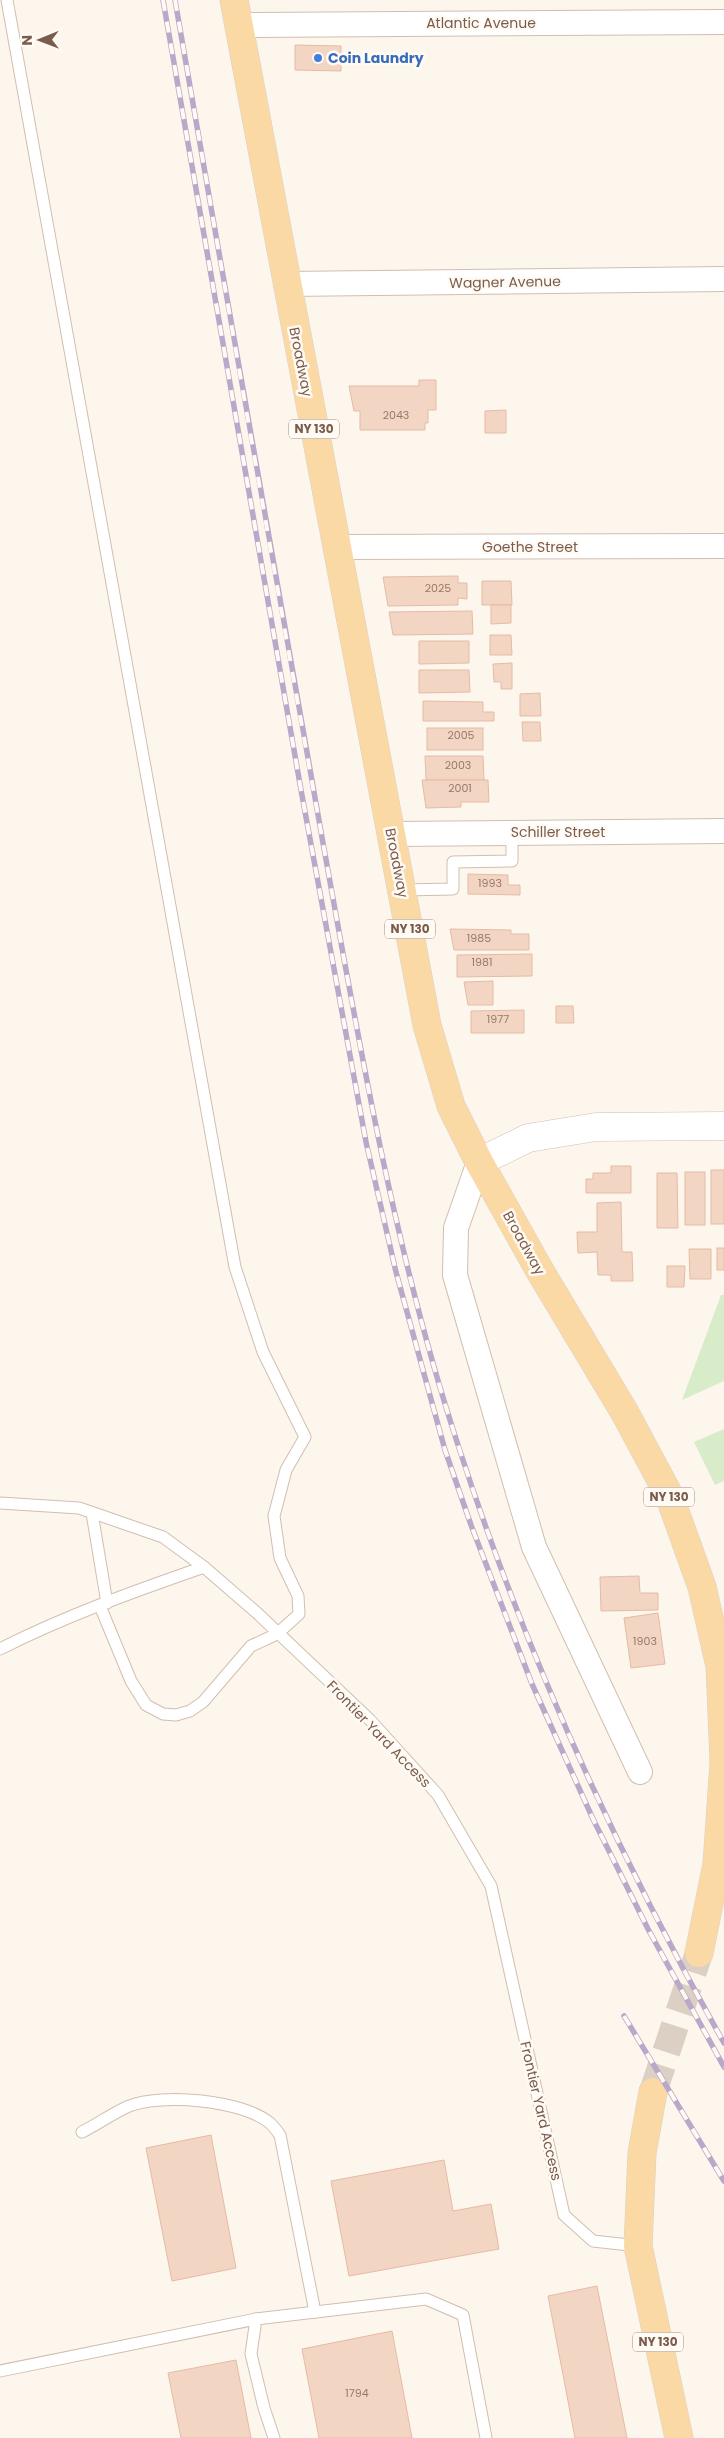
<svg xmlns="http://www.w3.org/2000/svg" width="724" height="2438" font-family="Poppins,sans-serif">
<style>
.green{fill:#d8ecc9}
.building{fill:#f3d5c3;stroke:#e6bba3}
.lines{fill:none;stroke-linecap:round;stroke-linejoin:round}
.primary-tunnel{stroke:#dcd0c4;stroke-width:28;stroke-dasharray:28 14;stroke-linecap:butt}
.service-casing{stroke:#d1beb0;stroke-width:13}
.minor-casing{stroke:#d1beb0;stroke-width:26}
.tertiary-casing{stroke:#d1beb0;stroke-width:29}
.primary-casing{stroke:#dad1cd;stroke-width:29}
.service{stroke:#fff;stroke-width:11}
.minor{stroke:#fff;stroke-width:24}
.tertiary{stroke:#fff;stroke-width:28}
.primary{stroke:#fbd9a5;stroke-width:28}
.rail-casing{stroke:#b9a8c9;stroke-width:5.5}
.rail{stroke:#fffaf3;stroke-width:4;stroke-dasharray:11;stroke-linecap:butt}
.shop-dot{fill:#3f7fe0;stroke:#fffaf3;stroke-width:2}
.labels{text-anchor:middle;stroke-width:5;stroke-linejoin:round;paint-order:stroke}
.number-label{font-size:11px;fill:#987a6a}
.shield{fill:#fffaf3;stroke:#a28b7f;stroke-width:1}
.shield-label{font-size:12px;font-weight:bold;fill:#7a5c4d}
.street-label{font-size:14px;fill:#7a5c4d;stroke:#fffaf3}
.shop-label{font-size:14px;font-weight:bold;fill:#366cbe;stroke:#fffaf3;text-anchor:start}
</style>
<rect width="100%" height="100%" fill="#fdf6ec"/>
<g class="green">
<polygon points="721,1295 724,1295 724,1381 682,1400"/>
<polygon points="724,1429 724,1481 715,1485 694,1442"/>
</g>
<g class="building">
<polygon points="295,45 341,46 341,71 295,70"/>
<polygon points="419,380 436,380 436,410 428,410 428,423 425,423 425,430 360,430 360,411 354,411 349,386 419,386"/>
<polygon points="506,410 506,433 485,433 485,411"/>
<polygon points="458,576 458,583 467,583 467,599 458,598 458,605 388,606 383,577"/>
<polygon points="482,581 511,581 512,605 482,605"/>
<polygon points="491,605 511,605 511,623 491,624"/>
<polygon points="472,611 473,634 393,635 389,612"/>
<polygon points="490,635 511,635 512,655 490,655"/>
<polygon points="419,641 469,641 469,663 419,664"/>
<polygon points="512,663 512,689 501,689 501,682 494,682 493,664"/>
<polygon points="419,670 469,670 470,692 419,693"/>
<polygon points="540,693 541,716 520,716 520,694"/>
<polygon points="423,701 483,702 483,712 494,712 494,721 423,721"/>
<polygon points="522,722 540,722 541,741 523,741"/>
<rect x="427" y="728" width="56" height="22"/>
<polygon points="425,756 483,756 484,780 426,780"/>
<polygon points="422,780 488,780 489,802 461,802 461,807 426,808"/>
<polygon points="468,874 508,875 508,885 520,885 520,895 468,894"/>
<polygon points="450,929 511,930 511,934 529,934 529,950 454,950"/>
<polygon points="532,954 532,976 457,977 457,955"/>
<polygon points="493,981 493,1005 468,1005 464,982"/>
<polygon points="556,1006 573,1006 574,1023 556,1023"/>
<polygon points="524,1010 524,1033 471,1033 471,1011"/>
<polygon points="611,1166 631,1166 631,1193 586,1193 586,1179 593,1179 593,1173 611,1173"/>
<rect x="711" y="1170" width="13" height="54"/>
<rect x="685" y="1172" width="20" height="53"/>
<polygon points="657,1173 677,1173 678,1228 657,1228"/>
<polygon points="621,1202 622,1252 632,1252 633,1281 611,1281 611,1275 598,1275 597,1252 578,1253 577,1232 597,1232 597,1203"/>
<rect x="717" y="1248" width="7" height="22"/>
<polygon points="689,1249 711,1249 711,1279 690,1279"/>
<polygon points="667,1266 685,1266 684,1287 667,1287"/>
<polygon points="639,1576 640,1593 658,1593 658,1610 601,1611 600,1577"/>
<polygon points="658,1613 665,1664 631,1668 624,1618"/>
<polygon points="211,2135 236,2268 172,2281 146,2148"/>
<polygon points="444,2160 453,2211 491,2204 499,2249 349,2276 331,2181"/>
<polygon points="597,2286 627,2438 575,2438 548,2296"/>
<polygon points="392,2331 412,2438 319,2438 302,2349"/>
<polygon points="236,2360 251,2438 181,2438 168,2373"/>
</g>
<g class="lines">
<polyline class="primary-tunnel" points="653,2092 699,1953"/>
<g class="service-casing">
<g id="service">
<polyline points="7,0 235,1267 263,1352 305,1437 286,1470 274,1516 280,1558 298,1596 299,1614 277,1634 251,1646 203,1702 190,1711 176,1715 163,1714 146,1705 131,1681 100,1606"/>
<polyline points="403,890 453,889 453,862 512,861 512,833"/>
<polyline points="0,1503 79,1508 163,1537 204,1567 256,1612 370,1720 438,1795 491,1886 564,2215 593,2241 638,2246"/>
<polyline points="92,1513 107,1603"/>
<path d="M0,1649C65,1616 135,1591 204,1567"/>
<path d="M82,2132C98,2124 113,2113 129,2106C162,2093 242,2100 270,2123C274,2127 277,2131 280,2135L315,2312"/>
<polyline points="0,2371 256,2319"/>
<polyline points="274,2438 264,2408 251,2354 256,2319 426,2299 463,2315 486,2438"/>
</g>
</g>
<g class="minor-casing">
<g id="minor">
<polyline points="239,25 724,22"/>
<polyline points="286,284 724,279"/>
<polyline points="336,547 724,546"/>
<polyline points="392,834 724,831"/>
<polyline points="479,1162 456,1228 455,1275 534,1547 640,1772"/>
</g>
</g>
<g class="tertiary-casing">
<polyline id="tertiary" points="479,1162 528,1138 596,1127 724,1126"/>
</g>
<g class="primary-casing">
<g id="primary">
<polyline points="234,0 427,1025 451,1106 479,1162 540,1271 625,1413 669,1495 702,1587 720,1666 724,1760"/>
<polyline points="699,1953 717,1864 724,1763"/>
<polyline points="653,2092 642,2153 638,2246 679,2438"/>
</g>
</g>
<use href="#service" class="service"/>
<use href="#minor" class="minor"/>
<use href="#tertiary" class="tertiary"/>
<use href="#primary" class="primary"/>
<g class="rail-casing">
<g id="rail">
<polyline points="163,0 301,790 366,1142 396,1272 445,1450 471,1525 532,1684 593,1819 648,1929 724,2067"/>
<path d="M175,0C224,281 272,562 323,843C360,1047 394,1251 459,1448C526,1655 617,1853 724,2043"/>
<polyline points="624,2016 724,2181"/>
</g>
</g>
<use href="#rail" class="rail"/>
</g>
<circle class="shop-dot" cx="318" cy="58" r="5"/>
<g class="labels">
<g class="number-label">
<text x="396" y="419">2043</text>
<text x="438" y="592">2025</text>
<text x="461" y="739">2005</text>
<text x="458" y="769">2003</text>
<text x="460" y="792">2001</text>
<text x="490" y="887">1993</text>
<text x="479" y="942">1985</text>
<text x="482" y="966">1981</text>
<text x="498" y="1023">1977</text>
<text x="645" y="1645">1903</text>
<text x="357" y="2397">1794</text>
</g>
<g class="shield">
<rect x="289" y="419.5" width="50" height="19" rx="4"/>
<rect x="385" y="919.5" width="50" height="19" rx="4"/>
<rect x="644" y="1487.5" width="50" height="19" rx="4"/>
<rect x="633" y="2332.5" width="50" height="19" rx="4"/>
</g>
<g class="shield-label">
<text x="314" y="433">NY 130</text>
<text x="410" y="933">NY 130</text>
<text x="669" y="1501">NY 130</text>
<text x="658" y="2346">NY 130</text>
</g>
<g class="street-label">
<text x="481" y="28">Atlantic Avenue</text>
<text transform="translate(505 282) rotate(-1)" y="5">Wagner Avenue</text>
<text transform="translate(301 362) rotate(79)" y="5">Broadway</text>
<text x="530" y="552">Goethe Street</text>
<text x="558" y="837">Schiller Street</text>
<text transform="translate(397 863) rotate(79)" y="5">Broadway</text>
<text transform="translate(524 1243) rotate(61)" y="5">Broadway</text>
<text transform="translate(379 1734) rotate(46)" y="5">Frontier Yard Access</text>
<text transform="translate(541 2111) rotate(77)" y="5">Frontier Yard Access</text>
</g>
<g class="shop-label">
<text x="328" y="63">Coin Laundry</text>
</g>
</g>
<g transform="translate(40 40) rotate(269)" stroke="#fffaf3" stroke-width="4" paint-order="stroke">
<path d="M0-4L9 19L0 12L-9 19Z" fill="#7a5c4d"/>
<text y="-8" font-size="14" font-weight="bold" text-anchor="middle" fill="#7a5c4d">N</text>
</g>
</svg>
